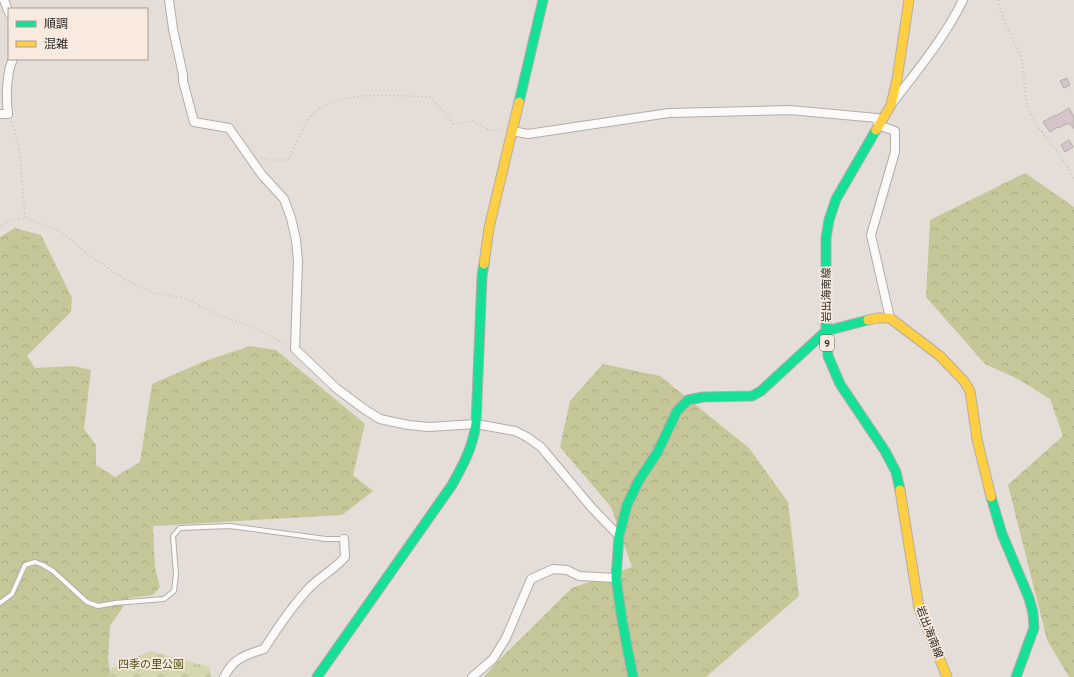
<svg xmlns="http://www.w3.org/2000/svg" width="1074" height="677" font-family="'PT Sans','Noto Sans JP',sans-serif">
<style>
.forest{fill:url(#forest-crowns)}
.park{fill:url(#park-tufts)}
.building{fill:#d5c5c8;stroke:#b3acab}
.lines{fill:none;stroke-linecap:round;stroke-linejoin:round}
.lane-casing{stroke:#b3ada8;stroke-width:6}
.street-casing{stroke:#b3ada8;stroke-width:10}
.fast-casing{stroke:#b3ada8;stroke-width:11}
.slow-casing{stroke:#b3ada8;stroke-width:11}
.path{stroke:#c2bebd;stroke-width:1.5;stroke-dasharray:1 3;stroke-linecap:butt}
.lane{stroke:#fbfaf9;stroke-width:4}
.street{stroke:#fbfaf9;stroke-width:8}
.fast{stroke:#16e098;stroke-width:9}
.slow{stroke:#ffcf43;stroke-width:9}
.labels{text-anchor:middle;stroke-width:3.5;stroke-linejoin:round;paint-order:stroke}
.shield{fill:#f9eadf;stroke:#6b635d;stroke-width:1}
.shield-label{font-size:10px;font-weight:bold;fill:#2e2925}
.street-label{font-size:11px;fill:#2e2925;stroke:#f9eadf}
.park-label{font-size:11px;fill:#4d5417;stroke:#f9eadf}
</style>
<defs>
<pattern id="forest-crowns" width="20" height="18" patternUnits="userSpaceOnUse"><rect width="20" height="18" fill="#c5c798"/><path d="M2 6a3 3 0 1 1 6 0M12 15a3 3 0 1 1 6 0" fill="none" stroke="#aaab83"/></pattern>
<pattern id="park-tufts" width="24" height="20" patternUnits="userSpaceOnUse"><rect width="24" height="20" fill="#d4d6ae"/><path d="M3 7l-1-3M5 7V3M7 7l1-3M15 17l-1-3M17 17v-4M19 17l1-3" fill="none" stroke="#b6b896"/></pattern>
</defs>
<rect width="100%" height="100%" fill="#e5ddd8"/>
<g class="forest">
<polygon points="1025,173 1074,207 1074,677 1069,677 1047,640 1008,485 1063,436 1050,399 1018,379 985,364 926,297 930,220"/>
<polygon points="15,228 41,235 72,298 71,312 27,356 35,368 74,366 91,370 84,429 96,445 96,465 115,477 140,462 152,384 205,361 250,346 276,350 365,424 353,475 373,491 342,515 153,526 155,567 160,587 153,595 129,598 110,626 108,659 111,677 0,677 0,237"/>
<polygon points="603,364 660,376 749,448 788,502 799,596 706,677 484,677 496,663 572,588 632,567 611,507 560,447 570,401"/>
</g>
<polygon class="park" points="150,651 210,667 211,677 108,677 112,668"/>
<g class="building">
<polygon points="1067,78 1070,85 1064,88 1060,81"/>
<polygon points="1069,108 1074,117 1074,129 1069,123 1058,128 1057,127 1050,132 1043,122 1055,115 1056,116"/>
<polygon points="1069,140 1073,147 1065,152 1061,145"/>
</g>
<g class="lines">
<g class="lane-casing">
<polyline id="lane" points="0,603 12,594 25,565 35,562 43,565 53,571 87,602 98,606 115,603 164,599 174,591 176,574 173,536 180,528 230,526 326,539 344,539"/>
</g>
<g class="street-casing">
<g id="street">
<polyline points="4,0 9,13"/>
<polyline points="169,0 173,29 183,75 183,81 194,122 229,128 262,175 284,199 291,218 296,240 298,261 295,349 336,388 364,409 380,419 408,425 429,427 476,424 515,431 527,437 541,447 592,508 619,536"/>
<path d="M894,101C919,68 945,37 963,0"/>
<path d="M0,114H8C6,99 6,73 13,59"/>
<polyline points="512,131 528,134 669,113 790,110 877,118 878,125 895,131 895,152 871,235 890,318"/>
<path d="M224,677C234,658 245,655 264,649C278,627 292,606 310,587C321,576 335,569 345,557L344,539"/>
<polyline points="472,677 493,659 506,638 531,579 553,569 567,570 579,576 616,578"/>
</g>
</g>
<g class="fast-casing">
<g id="fast">
<polyline points="519,102 543,0"/>
<polyline points="876,130 836,199 829,220 826,238 826,331 828,356 840,384 885,451 896,472 900,490"/>
<polyline points="991,497 1002,534 1029,598 1033,613 1034,628 1016,677"/>
<path d="M317,677L452,485C464,463 472,449 476,424L482,276L484,264"/>
<polyline points="633,677 622,620 616,578 619,536 627,505 639,480 657,453 677,411 688,400 703,397 752,396 761,391 826,331 868,320"/>
</g>
</g>
<g class="slow-casing">
<g id="slow">
<polyline points="876,130 891,105 897,79 909,0"/>
<polyline points="484,264 489,228 519,102"/>
<polyline points="868,320 877,318 890,318 940,356 964,381 970,391 977,439 991,497"/>
<polyline points="900,490 919,608 947,677"/>
</g>
</g>
<g class="path">
<path d="M998,0C1001,14 1007,27 1013,40C1016,45 1019,51 1021,57C1026,75 1022,97 1031,114C1043,139 1064,153 1074,181"/>
<polyline points="11,122 14,128 20,152 25,218"/>
<path d="M261,158L269,160H288C295,147 304,121 315,112C342,89 397,96 430,97L454,124L472,121L489,130H502"/>
<polyline points="0,226 12,220 25,218 62,232 90,256 126,280 153,293 184,298 191,301 221,316 251,326 286,345"/>
</g>
<use href="#lane" class="lane"/>
<use href="#street" class="street"/>
<use href="#fast" class="fast"/>
<use href="#slow" class="slow"/>
</g>
<g class="labels">
<rect class="shield" x="820" y="335" width="14" height="16" rx="3"/>
<g class="shield-label">
<text x="827" y="347">9</text>
</g>
<g class="street-label">
<text transform="translate(826 295) rotate(-90)" y="4">岩出海南線</text>
<text transform="translate(930 632) rotate(69)" y="4">岩出海南線</text>
</g>
<g class="park-label">
<text x="151" y="668">四季の里公園</text>
</g>
</g>
<rect x="8" y="8" width="140" height="52" fill="#f9eadf" stroke="#a89d95"/>
<rect x="16" y="21" width="20" height="6" fill="#16e098" stroke="#a89d95"/>
<text x="44" y="28" font-size="12" fill="#2e2925">順調</text>
<rect x="16" y="41" width="20" height="6" fill="#ffcf43" stroke="#a89d95"/>
<text x="44" y="48" font-size="12" fill="#2e2925">混雑</text>
</svg>
